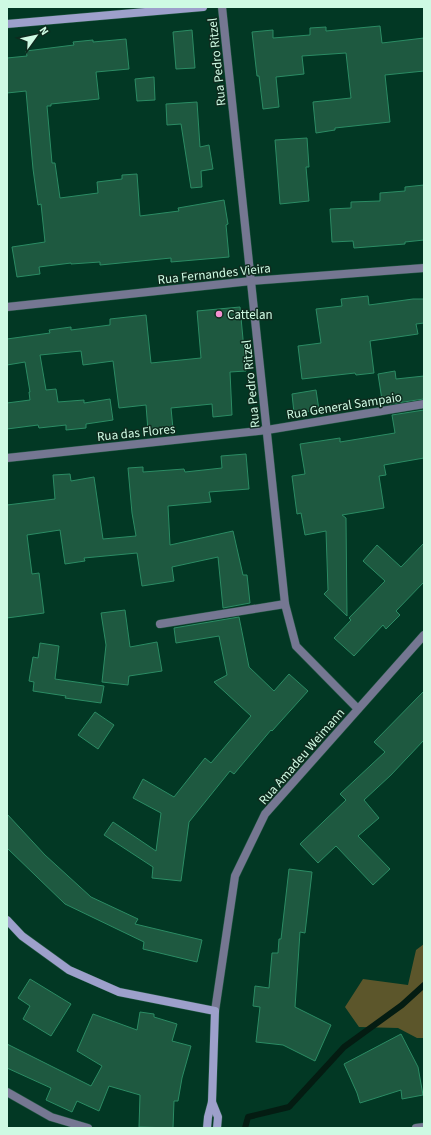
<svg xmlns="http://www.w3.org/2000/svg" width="431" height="1135" font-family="'Source Sans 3',sans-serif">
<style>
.green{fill:#5c562b}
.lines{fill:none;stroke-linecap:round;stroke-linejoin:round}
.stream{stroke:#041c12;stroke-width:6}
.building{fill:#1e5940;stroke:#2b8c64}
.lane-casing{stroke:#235743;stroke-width:9}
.street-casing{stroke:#235743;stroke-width:9}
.secondary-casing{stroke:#235743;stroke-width:9}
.lane{stroke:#757792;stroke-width:8}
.street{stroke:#757792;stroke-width:8}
.secondary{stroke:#9da0cb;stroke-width:8}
.poi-dot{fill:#f590d1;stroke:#0e2b1e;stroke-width:1.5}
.labels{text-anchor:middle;stroke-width:3;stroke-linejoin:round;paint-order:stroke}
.street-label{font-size:13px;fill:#cefae3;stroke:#0e2b1e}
.poi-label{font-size:13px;fill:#cefae3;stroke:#0e2b1e;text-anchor:start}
</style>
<rect width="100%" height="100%" fill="#023824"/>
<polygon class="green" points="424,944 424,1038 417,1038 398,1028 359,1027 345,1007 363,979 408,985 416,950"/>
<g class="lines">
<polyline class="stream" points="245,1128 248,1117 289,1107 344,1047 402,1005 424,985"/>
</g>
<g class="building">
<polygon points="380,26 382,43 424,38 424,71 385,75 390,122 335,128 335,130 316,133 313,102 351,98 346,53 302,56 304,74 276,77 279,107 263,109 259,76 257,76 252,32 273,30 273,38 310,35 310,28 326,27 326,31"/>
<polygon points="192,30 195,68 176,69 173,32"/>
<polygon points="126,39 129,69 96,72 99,99 51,104 51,106 47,106 52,163 55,163 60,198 98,193 97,182 122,179 122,175 137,174 140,216 179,211 178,208 224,200 228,224 226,225 229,257 171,262 171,258 100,265 100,262 71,264 71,263 39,267 40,274 17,277 12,247 45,242 41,204 38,205 33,169 26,91 7,93 7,58 27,56 26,51 74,45 73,42 93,40 93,42"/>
<polygon points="154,77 155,100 137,101 135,79"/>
<polygon points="197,102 200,147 209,145 213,169 201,171 202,187 191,188 181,124 167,125 166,104"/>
<polygon points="307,138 309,167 306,167 309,201 280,204 275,140"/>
<polygon points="424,185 424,240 405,242 405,244 354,248 353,241 332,242 330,209 351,208 351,202 380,201 380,193 405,191 405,187"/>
<polygon points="368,296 369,305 413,299 424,299 424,323 416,324 418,334 370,341 374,373 356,375 355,373 302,379 298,346 321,343 316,309 342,306 341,299"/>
<polygon points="240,307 246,371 230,372 232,415 213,417 212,404 171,408 173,429 148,431 146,405 119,408 113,361 83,365 81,351 40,355 46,390 56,389 58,402 84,400 84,403 110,399 113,420 86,424 86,428 66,430 66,425 39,428 38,425 7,429 7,403 30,400 29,392 30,392 25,362 7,365 7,339 50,333 49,330 71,327 71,330 110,325 110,319 146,315 151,363 201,358 197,311"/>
<polygon points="395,371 396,379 424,376 424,399 390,404 389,399 382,400 378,374"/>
<polygon points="316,390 319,410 294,413 292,394"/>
<polygon points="424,410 424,458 384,465 386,475 379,476 384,508 342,515 346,518 347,616 324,594 328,590 326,531 305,535 301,513 297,514 292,476 305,474 300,444 340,438 340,442 395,433 392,415"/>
<polygon points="246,454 249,489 209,492 211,502 168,506 170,545 233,531 243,575 247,575 250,603 223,608 218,557 172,567 174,581 142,586 137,553 84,558 85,561 65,564 60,530 27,535 32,574 39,573 44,613 7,618 7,505 55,499 53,475 70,474 71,481 94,477 103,539 136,536 132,513 128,468 143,467 143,472 184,469 185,472 222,468 221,456"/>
<polygon points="424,543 424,582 396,611 400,615 386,629 383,625 354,656 334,638 351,620 349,618 385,581 363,561 377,545 401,567"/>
<polygon points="125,610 130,647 157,642 162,671 129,676 128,685 102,682 106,645 101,613"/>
<polygon points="239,617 249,667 274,691 289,674 308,691 272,731 271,730 234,774 230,771 189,822 181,881 152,878 153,867 104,835 113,822 156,851 161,813 133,798 143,779 174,797 205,758 211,763 251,716 214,682 227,675 219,636 176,643 174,628"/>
<polygon points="40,643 59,646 55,679 104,686 101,703 65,698 66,696 33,691 34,682 29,681 33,657 38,658"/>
<polygon points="424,691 424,740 391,775 364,800 379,818 358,836 390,869 373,885 336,846 318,863 300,844 346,800 340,794 385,752 374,742"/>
<polygon points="95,712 114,725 98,749 78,735"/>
<polygon points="7,814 45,855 91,897 138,919 135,924 202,940 197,962 143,949 144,942 65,904 7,848"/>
<polygon points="289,869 312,872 305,933 300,932 295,1007 331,1025 315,1061 283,1045 256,1042 260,1007 253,1006 255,986 269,988 272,953 278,953 279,939 281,939"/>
<polygon points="30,979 71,1004 51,1036 23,1019 30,1006 18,998"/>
<polygon points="140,1012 154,1014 154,1017 177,1024 172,1041 191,1046 182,1078 178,1101 174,1101 173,1128 139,1127 140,1095 109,1086 99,1111 77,1101 72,1112 46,1100 51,1088 7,1068 7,1044 91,1086 102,1066 77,1051 93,1014 137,1030"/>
<polygon points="401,1034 418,1067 423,1095 402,1099 401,1090 360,1103 357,1093 344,1064"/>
</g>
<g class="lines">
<g class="lane-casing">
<polyline id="lane" points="160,624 285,604"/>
</g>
<g class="street-casing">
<g id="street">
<polyline points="222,7 285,604 296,646 358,709"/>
<polyline points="7,307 251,281 424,268"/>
<polyline points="7,458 267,430 424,404"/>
<polyline points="215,1011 235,876 265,814 424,635"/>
<polyline points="7,1092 51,1117 88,1128"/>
<polyline points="416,1128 424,1127"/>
</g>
</g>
<g class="secondary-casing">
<g id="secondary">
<polyline points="7,24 203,7"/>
<polyline points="7,920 22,936 69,970 119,992 215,1011 212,1102 208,1117 207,1128"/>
<polyline points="212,1102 218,1117 217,1128"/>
</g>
</g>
<use href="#lane" class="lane"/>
<use href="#street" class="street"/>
<use href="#secondary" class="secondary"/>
</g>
<circle class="poi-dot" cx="219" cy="314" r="4"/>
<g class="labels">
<g class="street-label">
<text transform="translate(216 62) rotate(-96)" y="5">Rua Pedro Ritzel</text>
<text transform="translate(214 273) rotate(-6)" y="5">Rua Fernandes Vieira</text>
<text transform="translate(250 384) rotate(-96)" y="5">Rua Pedro Ritzel</text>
<text transform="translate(344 405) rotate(-9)" y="5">Rua General Sampaio</text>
<text transform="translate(136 432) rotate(-6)" y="5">Rua das Flores</text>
<text transform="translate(301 756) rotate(-49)" y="5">Rua Amadeu Weimann</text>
</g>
<g class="poi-label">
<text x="227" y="319">Cattelan</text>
</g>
</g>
<rect width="431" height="1135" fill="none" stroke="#cefae3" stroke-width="16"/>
<g transform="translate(36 36) rotate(57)" stroke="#0e2b1e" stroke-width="3" paint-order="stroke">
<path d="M0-3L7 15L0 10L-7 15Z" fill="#cefae3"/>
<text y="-6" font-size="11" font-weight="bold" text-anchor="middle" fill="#cefae3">N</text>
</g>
</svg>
